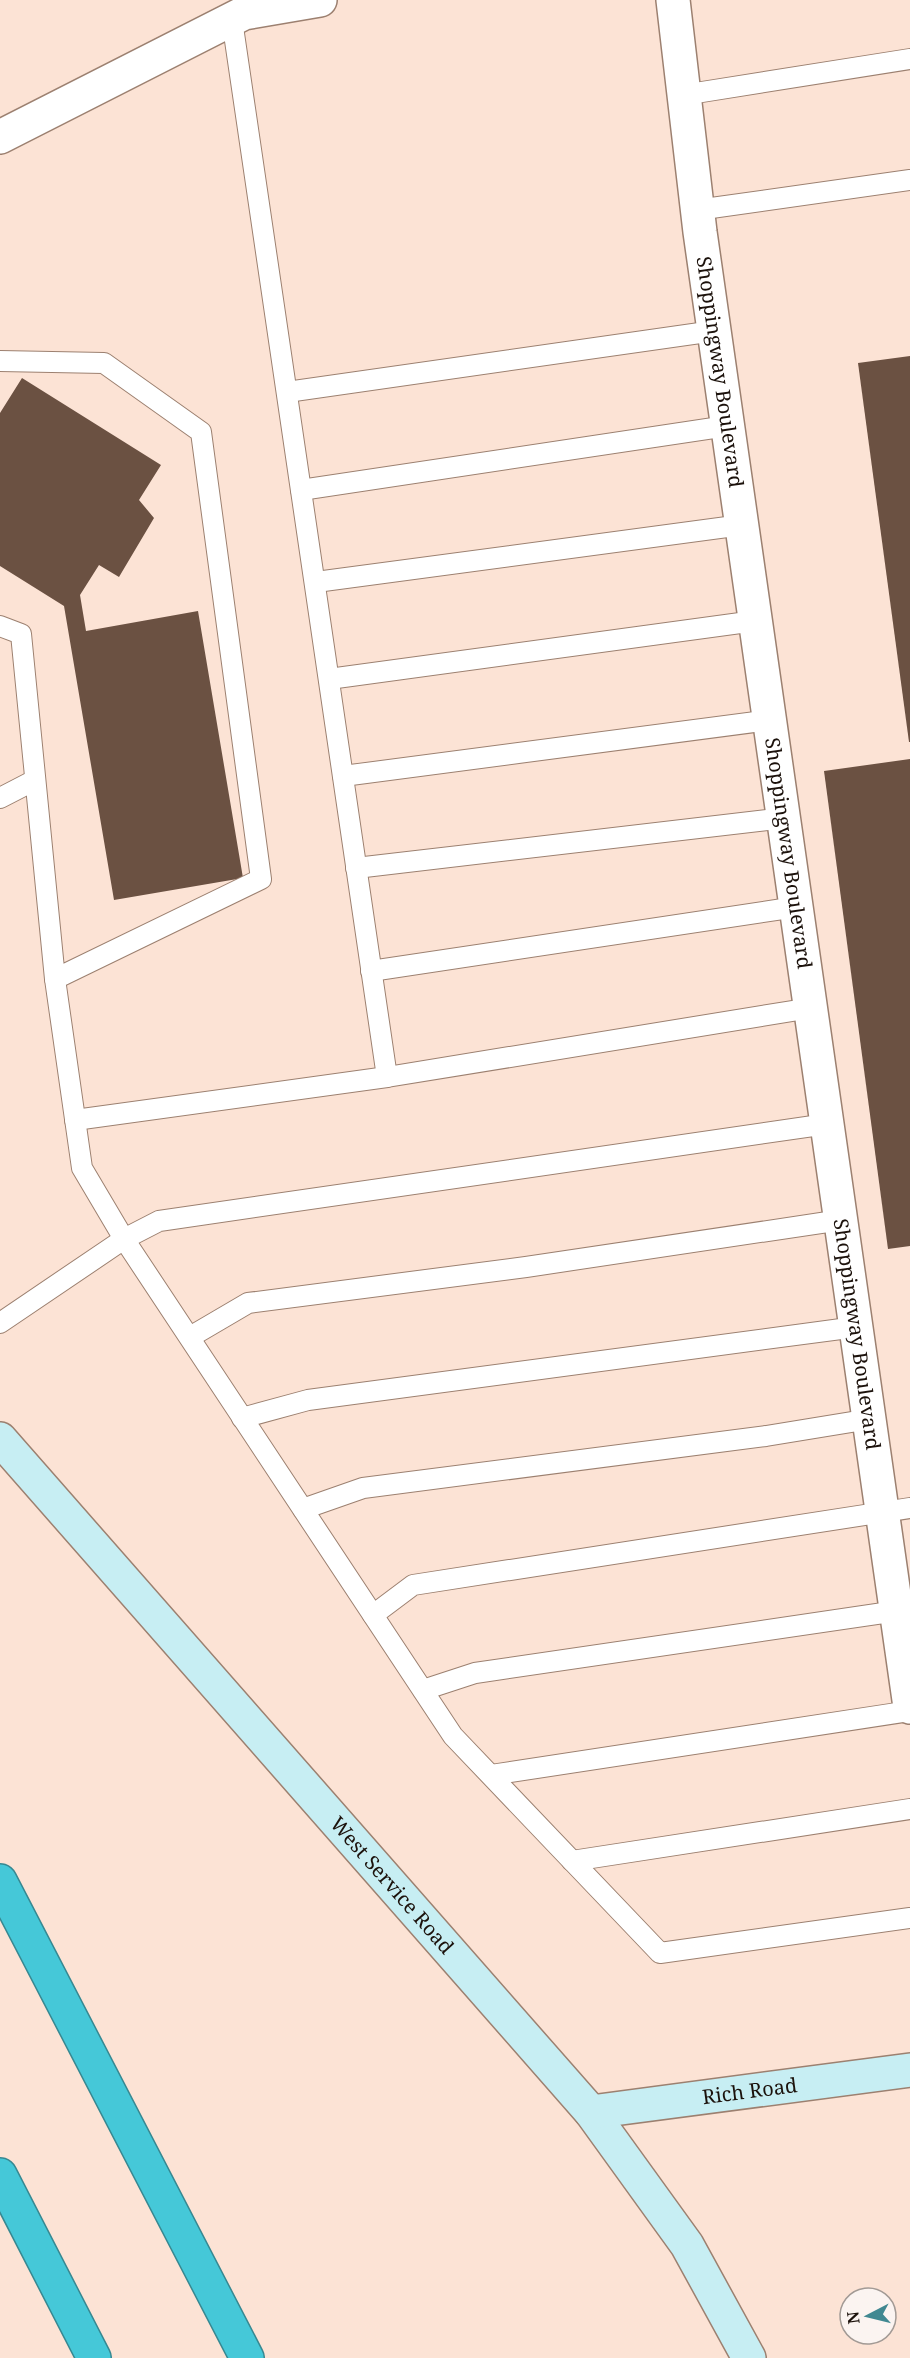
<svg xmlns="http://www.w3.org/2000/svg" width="910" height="2358" font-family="'Noto Serif',serif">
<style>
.building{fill:#6b5142}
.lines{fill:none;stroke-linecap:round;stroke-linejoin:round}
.lane-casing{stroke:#9c8070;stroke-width:22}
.street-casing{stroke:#9c8070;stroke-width:36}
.secondary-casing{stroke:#9c8070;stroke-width:36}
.highway-casing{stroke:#378891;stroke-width:36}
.lane{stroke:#fff;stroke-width:20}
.street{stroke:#fff;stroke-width:33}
.secondary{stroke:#c7eef3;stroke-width:33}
.highway{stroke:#45c8d8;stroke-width:33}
.labels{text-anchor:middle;stroke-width:6;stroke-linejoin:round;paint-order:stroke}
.street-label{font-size:20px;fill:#1c120c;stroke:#fbf4f1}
</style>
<rect width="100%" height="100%" fill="#fce3d5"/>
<g class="building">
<polygon points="910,356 910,742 909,742 858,363"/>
<polygon points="22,378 161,465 139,500 154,518 119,577 99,565 80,595 86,631 198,611 243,878 114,900 64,606 0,566 0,413"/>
<polygon points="910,759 910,1246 888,1249 824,771"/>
</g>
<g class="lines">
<g class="lane-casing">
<g id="lane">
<polyline points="232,20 387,1077"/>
<polyline points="683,95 910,59"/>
<polyline points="697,210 910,180"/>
<polyline points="0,361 104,363 201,432 261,879 55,979 21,634 0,626"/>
<polyline points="287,392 714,331"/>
<polyline points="301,490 727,426"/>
<polyline points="316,582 742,525"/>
<polyline points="329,679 755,621"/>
<polyline points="343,776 770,720"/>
<polyline points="0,798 35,780"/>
<polyline points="356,868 784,818"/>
<polyline points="371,971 796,907"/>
<polyline points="55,979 82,1168 124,1239 159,1221 827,1124"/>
<polyline points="75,1120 387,1077 811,1008"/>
<polyline points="0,1323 124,1239 453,1736 660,1953 910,1918"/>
<polyline points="190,1337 248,1303 526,1267 841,1220"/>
<polyline points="242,1418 308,1400 856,1327"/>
<polyline points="303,1509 363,1488 766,1436 870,1419"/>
<polyline points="373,1615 413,1585 910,1508"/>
<polyline points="423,1690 475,1673 897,1611"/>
<polyline points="491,1775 910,1711"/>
<polyline points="572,1861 910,1809"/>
</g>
</g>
<g class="street-casing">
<g id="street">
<path id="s1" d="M673,0L700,232L910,1707"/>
<polyline points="0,137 244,13 320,0"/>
</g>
</g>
<g class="secondary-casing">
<g id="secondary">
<path id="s2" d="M0,1439L591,2112L687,2245L749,2358"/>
<path id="s3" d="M591,2112L910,2070"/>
</g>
</g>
<g class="highway-casing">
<g id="highway">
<polyline points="0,1881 247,2358"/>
<polyline points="0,2175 94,2358"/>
</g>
</g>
<use href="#lane" class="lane"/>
<use href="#street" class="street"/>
<use href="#secondary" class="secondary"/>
<use href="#highway" class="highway"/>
</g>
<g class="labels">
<g class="street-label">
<text dy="7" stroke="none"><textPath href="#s1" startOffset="375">Shoppingway Boulevard</textPath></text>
<text dy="7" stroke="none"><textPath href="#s1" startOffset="861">Shoppingway Boulevard</textPath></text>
<text dy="7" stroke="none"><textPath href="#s1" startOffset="1347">Shoppingway Boulevard</textPath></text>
<text dy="7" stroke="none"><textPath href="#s2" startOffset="594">West Service Road</textPath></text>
<text dy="7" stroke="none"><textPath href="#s3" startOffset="160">Rich Road</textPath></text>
</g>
</g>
<g transform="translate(868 2316) rotate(263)"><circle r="28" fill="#fbf4f1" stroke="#a29a95" stroke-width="1.5"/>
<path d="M0-4.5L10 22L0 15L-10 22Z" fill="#418891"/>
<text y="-9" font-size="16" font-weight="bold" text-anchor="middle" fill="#1c120c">N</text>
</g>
</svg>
